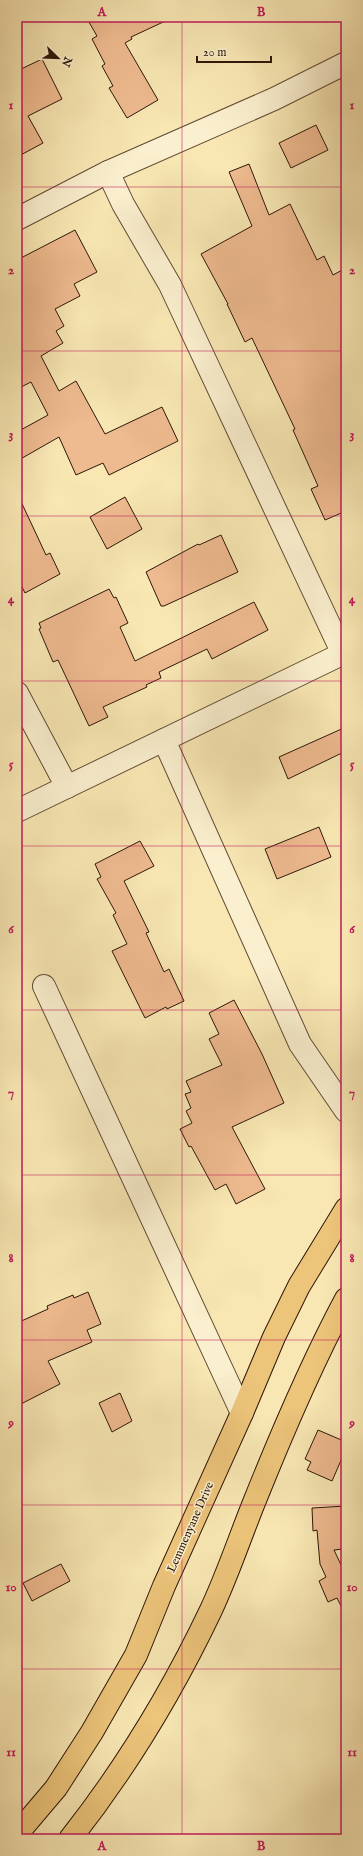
<svg xmlns="http://www.w3.org/2000/svg" width="363" height="1856" font-family="'IM FELL English',serif">
<style>
.building{fill:#eeba8f;stroke:#2e1709}
.lines{fill:none;stroke-linecap:round;stroke-linejoin:round}
.minor-casing{stroke:#604b34;stroke-width:24}
.major-casing{stroke:#2e1709;stroke-width:24}
.minor{stroke:#faefce;stroke-width:22}
.major{stroke:#ecc47a;stroke-width:22}
.grid{fill:none;stroke:#c2185b;stroke-width:1;stroke-opacity:0.55}
.labels{text-anchor:middle;stroke-width:3;stroke-linejoin:round;paint-order:stroke}
.street-label{font-size:12px;fill:#2e1709;stroke:#faefce}
.neatline{fill:none;stroke:#c2185b;stroke-width:1.5}
.grid-label{font-size:13px;text-anchor:middle;font-weight:bold;fill:#c2185b}
</style>
<rect width="100%" height="100%" fill="#f8e7b3"/>
<filter id="stains"><feTurbulence type="fractalNoise" baseFrequency=".005" numOctaves="4"/><feColorMatrix values="0 0 0 0 .2 0 0 0 0 .09 0 0 0 0 .02 0 0 0 .5 -.17"/></filter>
<radialGradient id="worn" r=".72"><stop offset=".6" stop-color="#630" stop-opacity="0"/><stop offset="1" stop-color="#630" stop-opacity=".3"/></radialGradient>
<g class="building">
<polygon points="86,17 174,17 131,37 132,39 125,43 158,100 127,118 109,88 113,86 102,66 105,64 92,39 97,36"/>
<polygon points="42,59 62,99 28,116 43,143 17,157 17,71"/>
<polygon points="316,125 328,150 291,168 279,143"/>
<polygon points="249,164 269,215 290,204 317,260 324,256 333,275 346,268 346,511 325,520 311,489 318,486 293,430 295,429 252,338 245,342 227,304 228,304 201,254 252,226 229,172"/>
<polygon points="75,230 97,272 74,284 80,296 55,309 64,326 56,331 63,343 41,356 59,391 76,381 105,434 162,407 178,441 109,475 103,463 76,475 59,437 17,461 17,432 48,415 31,382 17,389 17,260"/>
<polygon points="17,493 46,555 50,553 60,574 25,593 17,577"/>
<polygon points="125,497 142,529 107,549 90,517"/>
<polygon points="221,535 238,572 164,606 161,606 146,572 198,544 199,545"/>
<polygon points="109,589 114,598 116,597 128,623 120,627 135,661 254,602 268,630 212,659 207,649 159,672 161,678 146,685 147,687 103,707 108,717 89,726 58,660 53,662 39,629 41,628 39,623"/>
<polygon points="346,727 346,751 288,779 279,757"/>
<polygon points="319,827 331,857 277,879 265,849"/>
<polygon points="140,841 154,866 124,881 149,932 146,933 164,972 169,969 184,1001 167,1009 166,1007 145,1018 112,951 127,944 113,915 116,913 97,879 101,877 95,864"/>
<polygon points="234,1000 262,1054 284,1103 232,1127 265,1189 236,1204 226,1184 215,1190 191,1146 189,1147 180,1129 192,1123 186,1111 191,1108 185,1094 191,1092 186,1081 222,1065 209,1039 219,1034 209,1013"/>
<polygon points="88,1292 101,1324 87,1330 92,1342 48,1361 60,1384 17,1406 17,1323 48,1309 47,1306 73,1295 74,1298"/>
<polygon points="120,1393 132,1421 112,1432 99,1403"/>
<polygon points="318,1430 346,1442 346,1449 332,1481 307,1470 311,1462 305,1459"/>
<polygon points="346,1506 346,1542 343,1542 343,1549 334,1550 343,1569 346,1568 346,1611 344,1612 337,1598 328,1602 319,1581 326,1577 320,1564 317,1530 313,1531 312,1508"/>
<polygon points="61,1564 70,1581 32,1601 23,1583"/>
</g>
<g class="lines">
<g class="minor-casing">
<g id="minor">
<polyline points="17,219 108,172"/>
<polyline points="343,654 170,285 123,204 108,172 274,99 346,63"/>
<polyline points="17,693 67,787"/>
<polyline points="164,740 300,1044 346,1111"/>
<polyline points="17,811 346,652"/>
<polyline points="44,986 242,1413"/>
</g>
</g>
<g class="major-casing">
<g id="major">
<polyline points="17,1834 56,1788 92,1732 136,1655 164,1586 242,1413 274,1337 299,1286 346,1209"/>
<path d="M70,1839C126,1768 172,1692 211,1610C227,1576 239,1540 253,1505C281,1435 310,1366 346,1299"/>
</g>
</g>
<use href="#minor" class="minor"/>
<use href="#major" class="major"/>
</g>
<path class="grid" d="M182,17V1839M17,187H346M17,351H346M17,516H346M17,681H346M17,846H346M17,1010H346M17,1175H346M17,1340H346M17,1505H346M17,1669H346"/>
<g class="labels">
<g class="street-label">
<text transform="translate(190 1527) rotate(-66)" y="4">Lemmenyane Drive</text>
</g>
</g>
<rect width="363" height="1856" fill="none" stroke="#f8e7b3" stroke-width="44"/>
<g transform="translate(58 58) rotate(113)" stroke="#faefce" stroke-width="3" paint-order="stroke">
<path d="M0-3L7 15L0 10L-7 15Z" fill="#2e1709"/>
<text y="-6" font-size="11" font-weight="bold" text-anchor="middle" fill="#2e1709">N</text>
</g>
<path d="M197 56v6h74v-6" fill="none" stroke="#2e1709" stroke-width="2"/>
<text x="203" y="56" font-size="12" fill="#2e1709" stroke="#faefce" stroke-width="3" paint-order="stroke">20 m</text>
<rect x="22" y="22" width="319" height="1812" class="neatline"/>
<g class="grid-label">
<text x="102" y="16">A</text>
<text x="261" y="16">B</text>
<text x="11" y="109">1</text>
<text x="352" y="109">1</text>
<text x="11" y="274">2</text>
<text x="352" y="274">2</text>
<text x="11" y="438">3</text>
<text x="352" y="438">3</text>
<text x="11" y="603">4</text>
<text x="352" y="603">4</text>
<text x="11" y="768">5</text>
<text x="352" y="768">5</text>
<text x="11" y="933">6</text>
<text x="352" y="933">6</text>
<text x="11" y="1097">7</text>
<text x="352" y="1097">7</text>
<text x="11" y="1262">8</text>
<text x="352" y="1262">8</text>
<text x="11" y="1427">9</text>
<text x="352" y="1427">9</text>
<text x="11" y="1591">10</text>
<text x="352" y="1591">10</text>
<text x="11" y="1756">11</text>
<text x="352" y="1756">11</text>
<text x="102" y="1850">A</text>
<text x="261" y="1850">B</text>
</g>
<rect width="100%" height="100%" filter="url(#stains)"/>
<rect width="100%" height="100%" fill="url(#worn)"/>
</svg>
